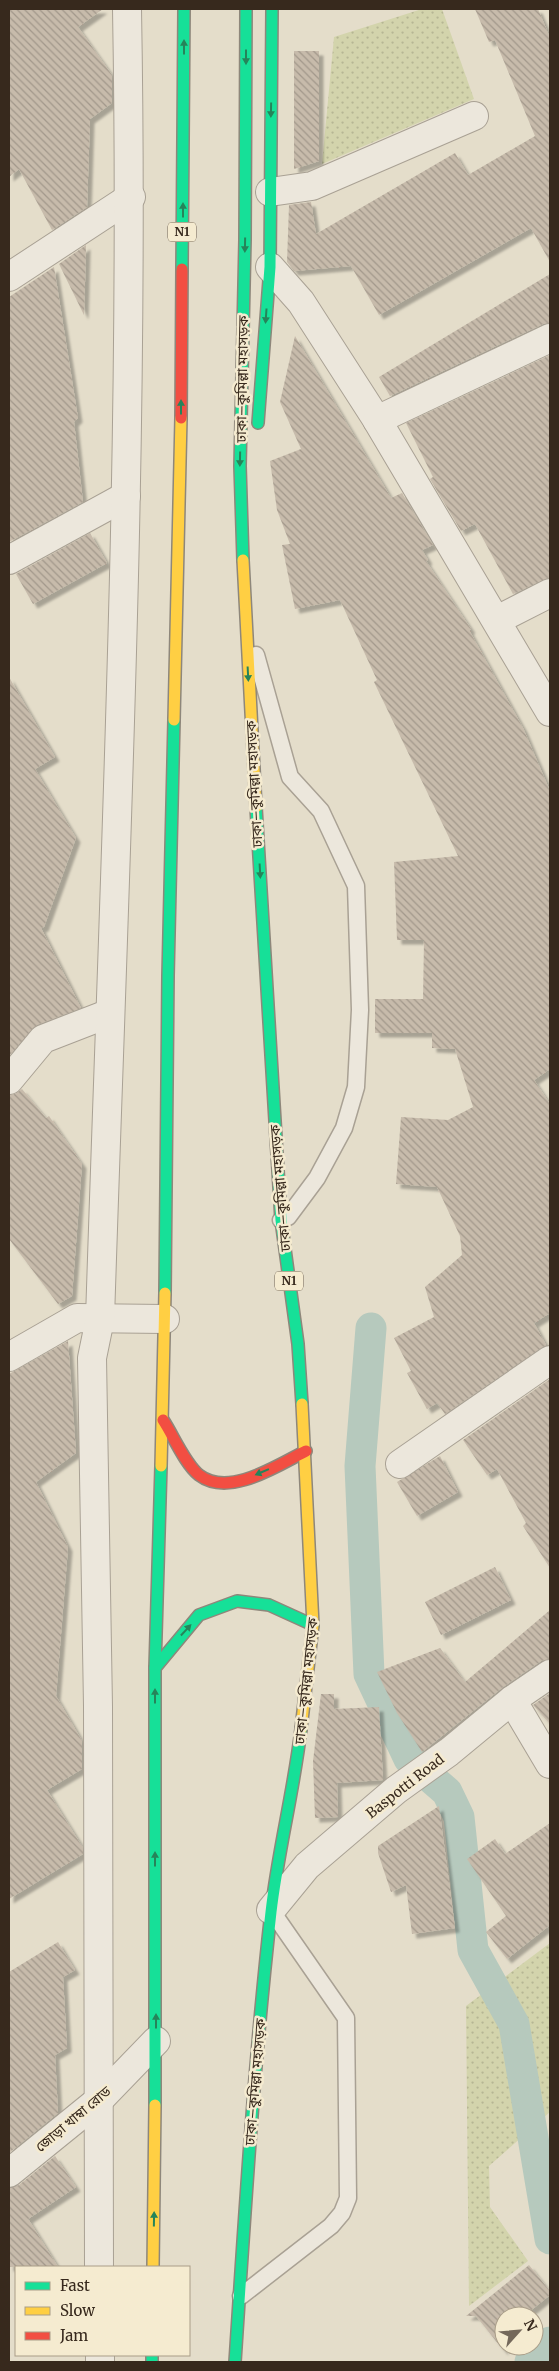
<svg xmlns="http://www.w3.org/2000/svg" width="559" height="2371" font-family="Merriweather,'Noto Sans Bengali',serif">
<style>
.grass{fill:url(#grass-dots)}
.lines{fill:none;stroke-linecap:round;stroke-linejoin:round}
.canal{stroke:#b6c9bd;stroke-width:31}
.building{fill:url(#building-back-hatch);filter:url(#shadow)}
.lane-casing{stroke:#a9a194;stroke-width:19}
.street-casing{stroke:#a9a194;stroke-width:30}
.fast-casing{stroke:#8e877b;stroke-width:14}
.slow-casing{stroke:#8e877b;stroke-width:14}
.jam-casing{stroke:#8e877b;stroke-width:14}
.lane{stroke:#ece7dc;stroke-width:16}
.street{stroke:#ece7dc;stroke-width:28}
.fast{stroke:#16e098;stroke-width:11}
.slow{stroke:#ffcf43;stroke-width:11}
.jam{stroke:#f24e42;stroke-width:11}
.oneway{fill:#26845a}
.labels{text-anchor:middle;stroke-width:5;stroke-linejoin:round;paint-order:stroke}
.shield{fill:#f5ebd0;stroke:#706353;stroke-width:1}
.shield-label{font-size:12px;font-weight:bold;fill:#37291d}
.street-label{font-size:14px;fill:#37291d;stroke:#f5ebd0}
</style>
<defs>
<pattern id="grass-dots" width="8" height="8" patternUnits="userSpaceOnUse" patternTransform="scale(1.25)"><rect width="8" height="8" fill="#d3d4ac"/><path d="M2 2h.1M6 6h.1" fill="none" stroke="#b6b694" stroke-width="1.8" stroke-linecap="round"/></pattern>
<pattern id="building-back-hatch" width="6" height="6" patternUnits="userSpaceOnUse" patternTransform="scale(1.25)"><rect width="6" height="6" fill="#c7bbab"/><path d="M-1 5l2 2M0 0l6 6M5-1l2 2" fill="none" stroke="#a2988b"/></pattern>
<filter id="shadow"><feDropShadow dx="4.5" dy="4.5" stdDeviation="1" flood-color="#0004"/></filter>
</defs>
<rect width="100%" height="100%" fill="#e4ddca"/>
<g class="grass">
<polygon points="422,9 442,9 474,99 322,164 334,37"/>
<polygon points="550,1943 550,2112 489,2166 490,2207 528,2261 469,2306 466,2006"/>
</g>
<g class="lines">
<g class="canal">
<polyline points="371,1328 360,1466 369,1674 409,1759 447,1792 459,1817 473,1950 514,2024 550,2239"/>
<polyline points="530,2362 544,2352 550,2342"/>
</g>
</g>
<g class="building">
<polygon points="9,9 103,9 78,27 112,75 112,103 90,119 87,207 52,230 19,169 9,177"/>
<polygon points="475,9 538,9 550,38 550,262 531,228 379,315 351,266 294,271 287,262 289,205 311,202 316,234 455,153 468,175 535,136 495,40 489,42"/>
<polygon points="294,51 319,51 319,161 294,169"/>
<polygon points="86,245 85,283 84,315 59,264"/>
<polygon points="54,267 78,418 74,422 83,502 9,542 9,297"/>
<polygon points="550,274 550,323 543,324 390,396 379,377"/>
<polygon points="295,336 391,498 402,493 433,545 422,550 428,560 426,561 471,629 469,630 523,728 550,791 550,1069 534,1080 550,1104 550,1313 534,1323 546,1345 445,1414 437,1403 427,1409 407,1373 411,1371 394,1338 434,1317 425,1287 462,1255 460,1236 437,1187 396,1184 401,1117 448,1120 473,1107 455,1049 432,1048 432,1033 375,1033 375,999 423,999 424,940 397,940 394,862 458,856 374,682 377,680 340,600 295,609 282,545 290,544 277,510 270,461 301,449 280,402"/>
<polygon points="550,355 550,577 513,594 475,524 461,531 430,479 433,477 406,423"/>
<polygon points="90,533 107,563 33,604 16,574"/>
<polygon points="9,677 55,757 35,769 76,838 44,927 41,928 81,1008 37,1025 9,1056"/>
<polygon points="22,1089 46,1118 49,1116 82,1164 72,1296 58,1304 9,1239 9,1095 15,1094"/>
<polygon points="68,1341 76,1453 36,1482 68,1547 56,1696 82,1741 82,1769 47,1790 83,1848 83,1854 9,1899 9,1374"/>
<polygon points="550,1379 550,1568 523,1526 526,1523 497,1469 487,1475 463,1440"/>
<polygon points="440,1456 458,1492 417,1516 397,1482"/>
<polygon points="495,1567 511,1600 441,1635 425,1602"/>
<polygon points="550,1610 550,1659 541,1661 503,1687 422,1752 397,1713 377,1672 440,1648 465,1682"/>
<polygon points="550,1693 550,1724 533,1705"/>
<polygon points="321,1694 334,1694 334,1709 379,1707 383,1780 337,1783 338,1817 315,1818 313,1761"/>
<polygon points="439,1806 455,1928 412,1934 406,1885 391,1892 378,1853 378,1846"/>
<polygon points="550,1823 550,1925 507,1959 486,1932 506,1916 467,1859 495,1839 505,1854"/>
<polygon points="58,1942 75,1970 63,1977 67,2048 55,2055 58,2113 9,2153 9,1972"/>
<polygon points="55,2156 76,2187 28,2219 22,2209 58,2267 9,2267 9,2188 19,2185"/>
<polygon points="529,2265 550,2291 550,2295 524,2316 504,2316 504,2351 476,2316 466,2316"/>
</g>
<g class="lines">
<g class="lane-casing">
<g id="lane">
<polyline points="256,655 290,777 321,811 356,886 360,1010 356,1087 344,1128 317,1178 288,1217 281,1220"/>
<polyline points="241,2296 331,2226 342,2213 348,2198 346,2018 271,1910"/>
</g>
</g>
<g class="street-casing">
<g id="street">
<polyline points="270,192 312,186 474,116"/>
<polyline points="270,267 301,302 377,420 550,712"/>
<polyline points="9,277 131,197"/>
<polyline points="377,420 550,338"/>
<polyline points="9,560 126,496"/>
<polyline points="497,620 550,593"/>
<polyline points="9,1080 43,1039 110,1013"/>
<polyline points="9,1357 77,1318 165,1319"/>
<polyline points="400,1464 550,1360"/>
<polyline points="512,1700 550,1764"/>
<polyline points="271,1910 307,1866 396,1790 449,1752 512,1700 550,1674"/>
<polyline points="9,2173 99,2100 156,2041"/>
<path d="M99,2267L98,1706L92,1358L100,1319C114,882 135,446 127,9"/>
<polyline points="100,2355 100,2362"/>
</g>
</g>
<g class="fast-casing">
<g id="fast">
<polyline points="182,269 184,9"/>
<polyline points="258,423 270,267 272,9"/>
<polyline points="243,560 240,466 245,240 246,9"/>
<polyline points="256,807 281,1220 298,1344 302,1404"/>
<polyline points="165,1293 168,976 174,720"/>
<polyline points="155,1668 199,1615 237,1601 269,1605 313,1625"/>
<polyline points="155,2105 155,1668 161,1466"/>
<polyline points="152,2355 152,2362"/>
<path d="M235,2362C245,2212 254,2062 271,1912C278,1851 294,1790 301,1729"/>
</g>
</g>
<g class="slow-casing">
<g id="slow">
<polyline points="243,560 256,807"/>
<polyline points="174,720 181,418"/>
<polyline points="161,1466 165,1293"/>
<polyline points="301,1729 313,1625 302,1404"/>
<polyline points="153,2267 155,2105"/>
</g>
</g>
<g class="jam-casing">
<g id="jam">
<polyline points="181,418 182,269"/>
<path d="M163,1420C173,1435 185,1464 199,1475C229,1498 278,1465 306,1451"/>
</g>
</g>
<use href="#lane" class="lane"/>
<use href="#street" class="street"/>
<use href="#fast" class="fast"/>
<use href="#slow" class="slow"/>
<use href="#jam" class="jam"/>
</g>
<defs><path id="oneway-solid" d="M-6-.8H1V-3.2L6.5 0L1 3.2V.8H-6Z" transform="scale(1.25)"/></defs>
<g class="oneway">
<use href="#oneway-solid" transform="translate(184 47) rotate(-90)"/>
<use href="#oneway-solid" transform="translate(246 57) rotate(90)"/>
<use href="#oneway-solid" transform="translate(271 110) rotate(91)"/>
<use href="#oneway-solid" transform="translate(183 210) rotate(-90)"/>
<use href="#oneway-solid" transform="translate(245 245) rotate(91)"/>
<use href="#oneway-solid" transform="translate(266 316) rotate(94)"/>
<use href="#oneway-solid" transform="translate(181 407) rotate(-90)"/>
<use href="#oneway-solid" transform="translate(240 459) rotate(91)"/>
<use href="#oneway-solid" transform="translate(248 674) rotate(87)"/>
<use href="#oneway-solid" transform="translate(260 871) rotate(87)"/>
<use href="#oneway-solid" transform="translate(262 1472) rotate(157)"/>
<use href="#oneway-solid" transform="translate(186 1630) rotate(-47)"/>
<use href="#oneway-solid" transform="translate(155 1696) rotate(-90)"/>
<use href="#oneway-solid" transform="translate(155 1859) rotate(-90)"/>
<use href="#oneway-solid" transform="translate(156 2021) rotate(-90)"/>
<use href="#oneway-solid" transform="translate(154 2219) rotate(-89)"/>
</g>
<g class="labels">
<g class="shield">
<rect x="168" y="222.5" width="28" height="19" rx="4"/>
<rect x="275" y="1271.5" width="28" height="19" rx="4"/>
</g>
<g class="shield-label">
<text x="182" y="236">N1</text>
<text x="289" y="1285">N1</text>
</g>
<g class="street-label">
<text transform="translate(242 379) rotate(-89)" y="5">ঢাকা–কুমিল্লা মহাসড়ক</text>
<text transform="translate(254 784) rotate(-93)" y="5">ঢাকা–কুমিল্লা মহাসড়ক</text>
<text transform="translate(280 1188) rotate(-95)" y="5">ঢাকা–কুমিল্লা মহাসড়ক</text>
<text transform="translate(306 1681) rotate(-84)" y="5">ঢাকা–কুমিল্লা মহাসড়ক</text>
<text transform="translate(405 1786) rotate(-38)" y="5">Baspotti Road</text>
<text transform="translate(255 2082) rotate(-85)" y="5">ঢাকা–কুমিল্লা মহাসড়ক</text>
<text transform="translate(73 2119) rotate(-40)" y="5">জোড়া খাম্বা রোড</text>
</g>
</g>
<rect width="559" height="2371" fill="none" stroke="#37291d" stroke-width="20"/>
<rect x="15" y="2266" width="175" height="90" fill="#f5ebd0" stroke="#a99d88"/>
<rect x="25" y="2282" width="25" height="8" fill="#16e098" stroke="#a99d88"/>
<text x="60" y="2291" font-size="15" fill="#37291d">Fast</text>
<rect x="25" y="2307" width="25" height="8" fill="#ffcf43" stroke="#a99d88"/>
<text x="60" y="2316" font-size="15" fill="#37291d">Slow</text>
<rect x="25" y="2332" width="25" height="8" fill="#f24e42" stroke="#a99d88"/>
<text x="60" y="2341" font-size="15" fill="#37291d">Jam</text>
<g transform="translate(519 2331) rotate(63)"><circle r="24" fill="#f5ebd0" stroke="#a99d88"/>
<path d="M0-4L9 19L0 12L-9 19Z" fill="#74685a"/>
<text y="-8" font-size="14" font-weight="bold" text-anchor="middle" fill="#37291d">N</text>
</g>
</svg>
